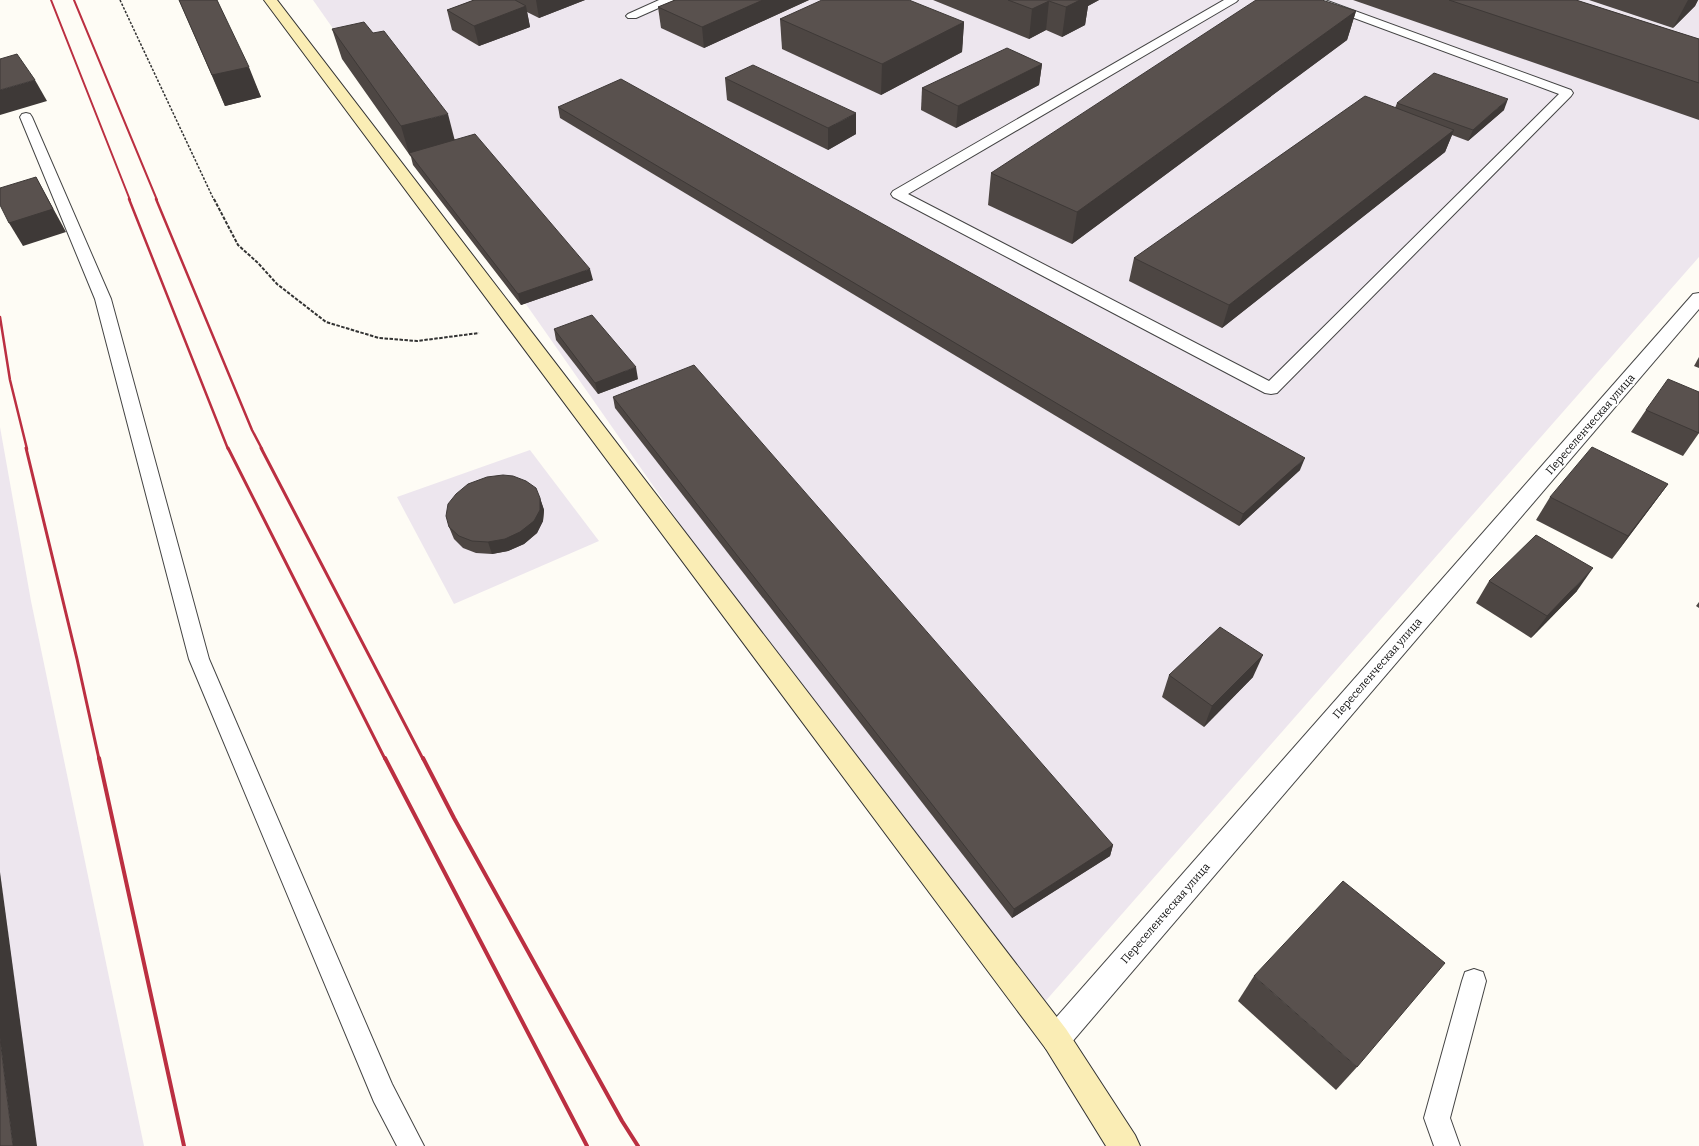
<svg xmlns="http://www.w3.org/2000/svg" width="1699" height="1146" font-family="Bitter,serif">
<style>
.industrial{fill:#ede6ee}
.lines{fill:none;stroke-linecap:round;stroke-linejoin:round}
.lane-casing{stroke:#444;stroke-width:2}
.street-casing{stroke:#444;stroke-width:2}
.secondary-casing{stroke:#333;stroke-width:2}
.path-far1{stroke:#333;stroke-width:1.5;stroke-dasharray:2.5 1.5;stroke-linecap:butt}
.path{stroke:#333;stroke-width:2;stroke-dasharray:3.5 1.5;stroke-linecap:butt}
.lane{fill:#fff;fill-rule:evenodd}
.street{fill:#fff;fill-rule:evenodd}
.secondary{fill:#faedb5;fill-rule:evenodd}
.rail-far3{stroke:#bb2f41;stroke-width:2}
.rail-far2{stroke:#bb2f41;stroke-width:2.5}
.rail-far1{stroke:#bb2f41;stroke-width:3}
.rail{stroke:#bb2f41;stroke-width:4}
.wall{fill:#4d4643}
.shaded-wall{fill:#3e3937}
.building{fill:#59514e;stroke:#3e3937}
.labels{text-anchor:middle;stroke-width:4;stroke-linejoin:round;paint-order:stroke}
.street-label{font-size:11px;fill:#111;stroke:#fff}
</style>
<rect width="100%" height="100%" fill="#fefcf5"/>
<g class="industrial">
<polygon points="313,0 1699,0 1699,257 1028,1021"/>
<polygon points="0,427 31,601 144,1146 0,1146"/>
<polygon points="530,450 599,541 454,604 397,497"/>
</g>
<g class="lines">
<g class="lane-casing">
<g id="lane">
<polygon points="659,0 674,0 672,2 636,18 628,18 626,16 628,14"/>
<polygon points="1224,0 1238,0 1236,2 908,194 1269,381 1559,94 1311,2 1309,0 1325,0 1571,90 1573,93 1571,96 1277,393 1271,394 1265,393 893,197 891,194 893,191"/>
<polygon points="26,113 30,114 32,117 111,299 209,659 392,1084 424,1146 397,1146 374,1102 189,659 95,299 20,117 22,114"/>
<polygon points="1474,969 1483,972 1486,981 1450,1118 1460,1146 1434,1146 1424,1118 1462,981 1465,972"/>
</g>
</g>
<g class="street-casing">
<polygon id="street" points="1699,293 1699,309 1066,1049 1056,1054 1046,1049 1041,1039 1046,1029 1693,294"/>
</g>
<g class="secondary-casing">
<polygon id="secondary" points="264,0 277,0 1066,1029 1135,1135 1140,1146 1106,1146 1046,1049"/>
</g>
<polyline class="path-far1" points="120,0 214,200"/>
<polyline class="path" points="214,199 238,245 258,263 277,284 326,322 379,338 417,341 479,333"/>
<use href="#lane" class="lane"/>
<use href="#street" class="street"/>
<use href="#secondary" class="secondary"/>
<g class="rail-far3">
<polyline points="51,0 130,200"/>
<polyline points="74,0 157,200"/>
</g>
<g class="rail-far2">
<polyline points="129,199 228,449"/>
<polyline points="156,199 252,430 262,449"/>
<polyline points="0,317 10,380 27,449"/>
</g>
<g class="rail-far1">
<polyline points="26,448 77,659 99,759"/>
<polyline points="228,448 385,759"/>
<polyline points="261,448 423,759"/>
</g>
<g class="rail">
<polyline points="99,758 184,1146"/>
<polyline points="385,758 587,1146"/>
<polyline points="423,758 454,818 622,1121 638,1146"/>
</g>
</g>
<g class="wall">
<polygon points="179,0 217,0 261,97 225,106"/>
<polygon points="474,0 585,0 539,18 527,12 530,27 479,46 452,30 447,10"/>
<polygon points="675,0 809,0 704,48 661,28 658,7"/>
<polygon points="933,0 1099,0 1088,6 1085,25 1062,37 1046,30 1029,39"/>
<polygon points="1353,0 1576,0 1699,39 1699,120"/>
<polygon points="1589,0 1698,0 1695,6 1673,28"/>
<polygon points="1356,11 1347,40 1072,244 988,205 991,173"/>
<polygon points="780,19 964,22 962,52 881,95 782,49"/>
<polygon points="332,29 455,140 593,280 521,305 413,165 411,157 342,59"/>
<polygon points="1042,64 1039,85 956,128 921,110 922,88"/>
<polygon points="725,78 856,134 828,150 727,100"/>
<polygon points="1397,103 1504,110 1468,141 1452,135 1445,152 1222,328 1129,281 1134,258 1395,108"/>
<polygon points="558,107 1300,470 1239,526 560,118"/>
<polygon points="554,329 638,379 598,394 556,340"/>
<polygon points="1699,357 1699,368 1694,366"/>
<polygon points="1699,392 1699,433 1683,456 1631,432 1646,410"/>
<polygon points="613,397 1113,845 1110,856 1012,918 615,408"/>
<polygon points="1668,484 1651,507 1612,559 1536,520 1550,497"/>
<polygon points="540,498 544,510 543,521 537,533 524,544 508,551 492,554 476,553 463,548 454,539 449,527"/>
<polygon points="1489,581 1577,591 1531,638 1476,603"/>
<polygon points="1699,602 1699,608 1696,606"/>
<polygon points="1169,675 1253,677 1204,727 1162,697"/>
<polygon points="1254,976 1357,1067 1336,1090 1238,1001"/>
</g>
<g class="shaded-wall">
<polygon points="536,0 585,0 539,18"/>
<polygon points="763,0 809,0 704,48 702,27"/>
<polygon points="1068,0 1099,0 1088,6 1085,25 1062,37 1066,7"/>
<polygon points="1688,0 1698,0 1695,6 1673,28"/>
<polygon points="1049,1 1046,30 1029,39 1032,9"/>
<polygon points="526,6 530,27 479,46 474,26"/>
<polygon points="1356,11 1347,40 1072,244 1077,212"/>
<polygon points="964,22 962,52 881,95 882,64"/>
<polygon points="1042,64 1039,85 956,128 958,106"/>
<polygon points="249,67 261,97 225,106 212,75"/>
<polygon points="35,80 47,101 0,115 0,90"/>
<polygon points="1508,99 1504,110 1468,141 1473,130"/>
<polygon points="856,113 856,134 828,150 828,128"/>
<polygon points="448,114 456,145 409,153 410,157 401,126"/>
<polygon points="1454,130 1445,152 1222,328 1229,305"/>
<polygon points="36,177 66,232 23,246 9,223"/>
<polygon points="590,269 593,280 521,305 518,294"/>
<polygon points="636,367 638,379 598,394 595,383"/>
<polygon points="1305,458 1300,470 1239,526 1243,514"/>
<polygon points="1668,484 1651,507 1612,559 1628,536"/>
<polygon points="540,498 544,510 543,521 537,533 524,544 508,551 492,554 488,542"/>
<polygon points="1593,568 1577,591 1531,638 1547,616"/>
<polygon points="1263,655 1253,677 1204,727 1212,706"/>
<polygon points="1113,845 1110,856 1012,918 1014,909"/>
<polygon points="0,872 37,1146 13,1146 0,1038"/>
</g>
<g class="building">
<polygon points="179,0 217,0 249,67 212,75"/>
<polygon points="474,0 515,0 526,6 474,26 447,10"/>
<polygon points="675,0 763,0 702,27 658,7"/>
<polygon points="822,0 909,0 964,22 882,64 780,19"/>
<polygon points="1008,0 1080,0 1066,7 1049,1 1032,9"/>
<polygon points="1256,0 1322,0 1356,11 1077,212 991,173"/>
<polygon points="1449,0 1576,0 1699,39 1699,83"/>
<polygon points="364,22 373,33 384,31 448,114 401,126 332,29"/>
<polygon points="1007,48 1042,64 958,106 922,88"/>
<polygon points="17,54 35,80 0,90 0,59"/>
<polygon points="753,65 856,113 828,128 725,78"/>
<polygon points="1434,73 1508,99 1473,130 1397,103"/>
<polygon points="621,79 1305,458 1243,514 558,107"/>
<polygon points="1365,96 1454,130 1229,305 1134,258"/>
<polygon points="475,134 590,269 518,294 409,153"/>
<polygon points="36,177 53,209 9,223 0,205 0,188"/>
<polygon points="592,315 636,367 595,383 554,329"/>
<polygon points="694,365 1113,845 1014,909 613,397"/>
<polygon points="1668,379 1699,392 1699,433 1646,410"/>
<polygon points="1592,447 1668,484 1628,536 1550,497"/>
<polygon points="503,475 513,476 526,481 536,488 540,498 540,510 534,521 520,532 505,539 488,542 472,541 459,536 449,527 446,516 448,504 456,494 468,484 487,477"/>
<polygon points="1536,535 1593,568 1547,616 1489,581"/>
<polygon points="1220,627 1263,655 1212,706 1169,675"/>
<polygon points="1343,881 1445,963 1357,1067 1254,976"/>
<polygon points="0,1038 13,1146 0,1146"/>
</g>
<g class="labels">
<g class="street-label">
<text transform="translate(1590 424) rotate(-49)" y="4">Переселенческая улица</text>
<text transform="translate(1377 668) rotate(-49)" y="4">Переселенческая улица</text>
<text transform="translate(1165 913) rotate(-49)" y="4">Переселенческая улица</text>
</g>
</g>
</svg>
